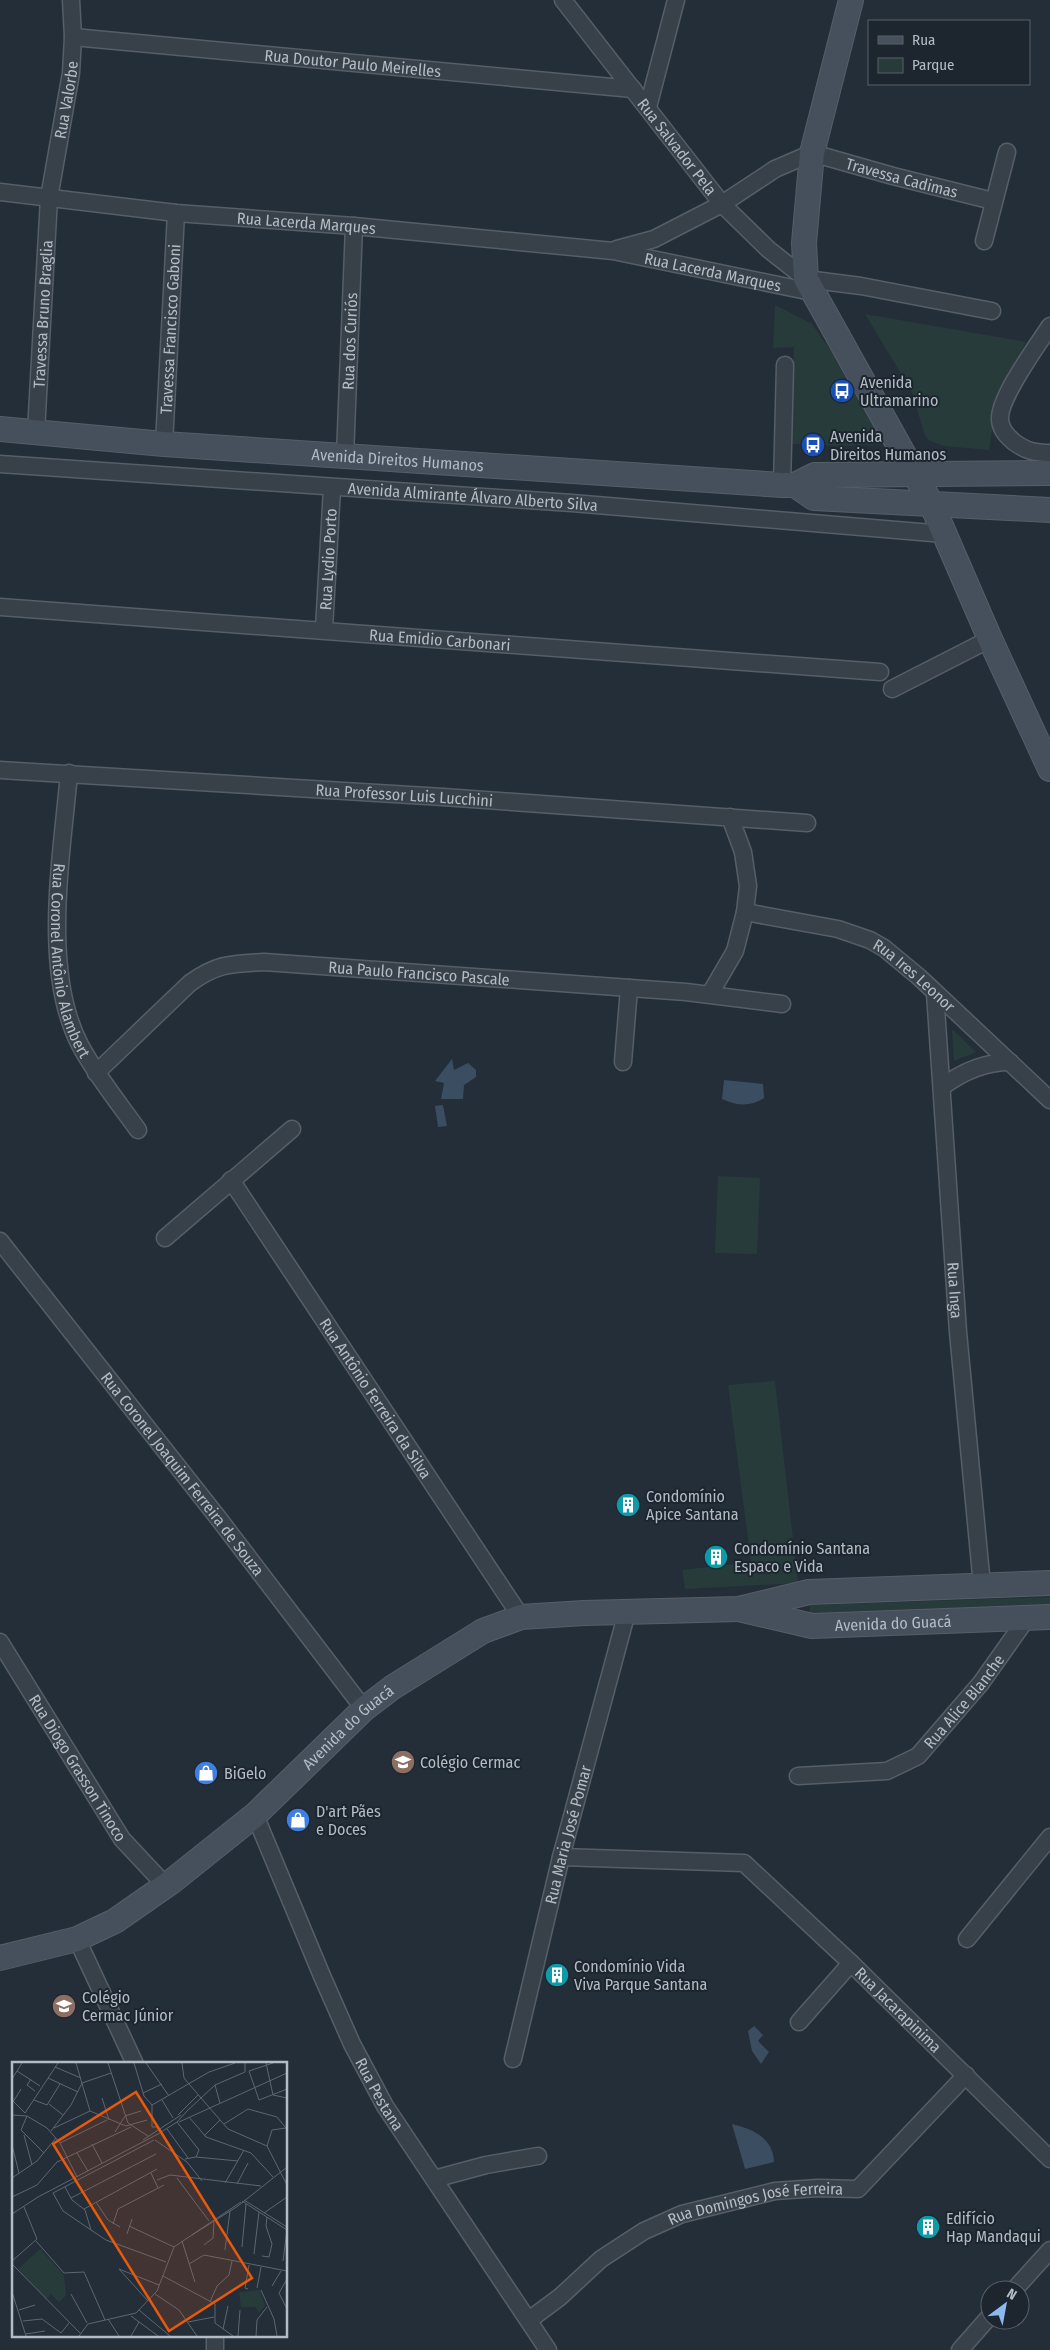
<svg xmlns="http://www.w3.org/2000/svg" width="1050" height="2350" font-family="'Fira Sans Condensed',sans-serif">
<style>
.green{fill:#273b3b}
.water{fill:#3b4d61}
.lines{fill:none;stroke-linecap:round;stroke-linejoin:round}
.street-casing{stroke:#565e68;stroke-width:19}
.secondary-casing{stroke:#565e68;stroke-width:26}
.street{stroke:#38404a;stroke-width:16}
.secondary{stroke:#464f5c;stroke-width:24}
.labels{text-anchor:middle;stroke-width:4;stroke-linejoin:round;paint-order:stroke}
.street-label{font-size:16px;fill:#b3bbc5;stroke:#1d252f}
.poi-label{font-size:16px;fill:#b3bbc5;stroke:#1d252f;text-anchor:start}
.inset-road{fill:none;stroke:#5d6671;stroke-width:1}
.view{fill:#e8590c;fill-opacity:0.15;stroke:#e8590c;stroke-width:2.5}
.inset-edge{fill:none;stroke:#b3bbc5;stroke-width:2.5}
</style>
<rect width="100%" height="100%" fill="#242e39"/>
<g class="green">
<polygon points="775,305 812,324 864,398 889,444 844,446 790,444 794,347 773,348"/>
<polygon points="865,314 1026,342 996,404 989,450 944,446 928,440 924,433 912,392"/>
<polygon points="952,1029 976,1052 954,1061"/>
<polygon points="718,1176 760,1178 757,1254 715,1253"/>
<polygon points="775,1381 798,1583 685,1589 682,1570 751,1562 728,1385"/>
<polygon points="1050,1597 1050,1605 810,1613 810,1605"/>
</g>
<g class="water">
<polygon points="452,1059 454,1070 468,1063 476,1070 476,1077 464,1085 463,1099 441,1099 444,1083 435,1081"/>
<path d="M724,1080L763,1084L764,1098C750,1107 737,1106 722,1099Z"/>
<polygon points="443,1105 447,1126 438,1127 435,1106"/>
<polygon points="754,2026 763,2035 758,2041 769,2052 761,2064 752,2051 748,2031"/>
<path d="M732,2124C753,2129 773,2138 774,2162L745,2169Z"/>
</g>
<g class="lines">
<g class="street-casing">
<g id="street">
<path id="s1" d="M563,0L722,204L768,249L806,279L861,286L992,311"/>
<path id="s2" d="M73,37L633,89"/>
<polyline points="648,107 676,0"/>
<path id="s3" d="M0,192L176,213L354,226L613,251L812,292"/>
<polyline points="984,241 1007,152"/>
<path id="s4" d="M617,249L654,239L722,204L775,169L812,153L893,176L993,201"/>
<path d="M1050,326C1037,346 998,399 1000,420C1001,430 1007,436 1014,442C1026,451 1035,453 1050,453"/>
<path id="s5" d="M36,432L49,198L71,73L73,37L71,0"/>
<path id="s6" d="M164,444L176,213"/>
<path id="s7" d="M345,456L354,226"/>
<path id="s8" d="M0,464L572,503L944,534"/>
<polyline points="782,485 785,365"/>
<path id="s9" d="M0,607L880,672"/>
<path id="s10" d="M324,629L332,488"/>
<polyline points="892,689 990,639"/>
<path id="s11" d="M0,770L443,797L807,823"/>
<path id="s12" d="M69,773C62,855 41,970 80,1045C96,1075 118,1102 138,1130"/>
<path id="s13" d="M745,912L838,929L870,940L884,948L919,977L1050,1100"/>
<path id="s14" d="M935,993L958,1332L982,1586"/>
<polyline points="710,994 735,951 745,912 748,886 743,852 730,817"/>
<polyline points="623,1062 629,988"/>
<path id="s15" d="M96,1073L190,983C218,963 231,964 264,962L686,992L782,1004"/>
<path d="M942,1087C962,1072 984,1062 1010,1062"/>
<path id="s16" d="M231,1180L521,1617"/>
<polyline points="165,1238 292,1129"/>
<path id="s17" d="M0,1241L219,1519L364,1709"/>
<path id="s18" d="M0,1642L122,1839L166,1886"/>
<path id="s19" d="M798,1776L887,1771L918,1756L981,1683L1027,1618"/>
<path id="s20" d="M255,1815L322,1976L352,2044L385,2106L548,2350"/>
<path id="s21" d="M561,1857L744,1863L851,1963L1050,2159"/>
<polyline points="77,1939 135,2064"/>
<polyline points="967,1939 1050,1837"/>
<polyline points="799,2022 851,1963"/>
<path id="s22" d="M513,2059L561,1857L627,1612"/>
<polyline points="434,2179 486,2165 538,2156"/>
<polyline points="1014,2290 1050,2250"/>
<path id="s23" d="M529,2320L560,2297L601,2259L644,2231L682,2214L775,2191L818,2188L858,2189L966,2075"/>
<polyline points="215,2336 215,2350"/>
<polyline points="960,2350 990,2316"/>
</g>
</g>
<g class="secondary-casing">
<g id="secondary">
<polyline points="851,0 812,153 804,243 806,279 932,505 990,639 1050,769"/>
<path id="s24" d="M0,429L164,444L782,485H795L815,475L1050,473"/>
<polyline points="795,485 814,498 1050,510"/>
<path id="s25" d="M743,1610L812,1626L1050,1617"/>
<path id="s26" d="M0,1958L77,1939L115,1921L171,1882L255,1815L364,1709L393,1687L483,1631L521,1617L584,1613L739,1609L809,1592L1050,1583"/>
</g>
</g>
<use href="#street" class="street"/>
<use href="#secondary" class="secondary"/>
</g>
<defs>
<g id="bus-disc" transform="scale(1.25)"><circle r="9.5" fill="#1a4fb4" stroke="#1d252f"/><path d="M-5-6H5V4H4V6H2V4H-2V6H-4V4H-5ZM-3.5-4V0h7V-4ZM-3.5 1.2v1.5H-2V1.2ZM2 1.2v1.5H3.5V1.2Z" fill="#fff"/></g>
<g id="building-disc" transform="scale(1.25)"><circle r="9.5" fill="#0f9aa8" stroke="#1d252f"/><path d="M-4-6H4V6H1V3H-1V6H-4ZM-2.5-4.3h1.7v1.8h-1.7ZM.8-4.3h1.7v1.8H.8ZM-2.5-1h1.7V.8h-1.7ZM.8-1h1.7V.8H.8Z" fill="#fff"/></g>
<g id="school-disc" transform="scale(1.25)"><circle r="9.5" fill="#8d6e63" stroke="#1d252f"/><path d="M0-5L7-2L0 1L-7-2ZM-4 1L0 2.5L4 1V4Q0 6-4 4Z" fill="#fff"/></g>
<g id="shop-disc" transform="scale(1.25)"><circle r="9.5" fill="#3f7fe0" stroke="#1d252f"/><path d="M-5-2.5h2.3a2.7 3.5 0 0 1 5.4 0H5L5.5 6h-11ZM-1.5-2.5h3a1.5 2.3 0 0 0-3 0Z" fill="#fff"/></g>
</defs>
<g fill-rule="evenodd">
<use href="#bus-disc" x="842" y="391"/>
<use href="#bus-disc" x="813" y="445"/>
<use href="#building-disc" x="628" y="1505"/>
<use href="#building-disc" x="716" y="1557"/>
<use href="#school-disc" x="403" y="1762"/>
<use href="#shop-disc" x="206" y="1773"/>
<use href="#shop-disc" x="298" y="1820"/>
<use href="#building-disc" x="557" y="1975"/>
<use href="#school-disc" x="64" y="2006"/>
<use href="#building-disc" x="928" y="2227"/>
</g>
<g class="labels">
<g class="street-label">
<text dy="6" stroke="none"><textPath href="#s2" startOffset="281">Rua Doutor Paulo Meirelles</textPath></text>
<text dy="6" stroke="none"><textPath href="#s5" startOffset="334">Rua Valorbe</textPath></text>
<text dy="6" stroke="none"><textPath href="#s1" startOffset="186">Rua Salvador Pela</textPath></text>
<text dy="6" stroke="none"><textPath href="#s4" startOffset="312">Travessa Cadimas</textPath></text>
<text dy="6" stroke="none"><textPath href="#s3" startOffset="308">Rua Lacerda Marques</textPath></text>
<text dy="6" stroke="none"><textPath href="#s3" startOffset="718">Rua Lacerda Marques</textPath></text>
<text dy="6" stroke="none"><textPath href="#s5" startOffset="118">Travessa Bruno Braglia</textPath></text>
<text dy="6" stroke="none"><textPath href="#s6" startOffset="115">Travessa Francisco Gaboni</textPath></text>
<text dy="6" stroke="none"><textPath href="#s7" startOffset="115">Rua dos Curiós</textPath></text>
<text dy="6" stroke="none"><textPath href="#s24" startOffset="399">Avenida Direitos Humanos</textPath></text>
<text dy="6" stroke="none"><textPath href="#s8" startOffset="474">Avenida Almirante Álvaro Alberto Silva</textPath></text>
<text dy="6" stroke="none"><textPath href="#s10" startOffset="70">Rua Lydio Porto</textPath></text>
<text dy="6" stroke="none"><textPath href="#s9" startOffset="441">Rua Emidio Carbonari</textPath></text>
<text dy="6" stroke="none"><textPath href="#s11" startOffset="405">Rua Professor Luis Lucchini</textPath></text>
<text dy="6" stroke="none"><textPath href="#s12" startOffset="190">Rua Coronel Antônio Alambert</textPath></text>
<text dy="6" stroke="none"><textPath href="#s15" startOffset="364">Rua Paulo Francisco Pascale</textPath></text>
<text dy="6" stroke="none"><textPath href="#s13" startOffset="185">Rua Ires Leonor</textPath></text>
<text dy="6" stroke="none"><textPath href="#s14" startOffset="298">Rua Inga</textPath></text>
<text dy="6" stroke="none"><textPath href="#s16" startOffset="262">Rua Antônio Ferreira da Silva</textPath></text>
<text dy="6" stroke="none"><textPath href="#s17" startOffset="296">Rua Coronel Joaquim Ferreira de Souza</textPath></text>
<text dy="6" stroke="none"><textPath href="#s25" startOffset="152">Avenida do Guacá</textPath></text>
<text dy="6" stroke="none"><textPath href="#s19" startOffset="195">Rua Alice Blanche</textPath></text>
<text dy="6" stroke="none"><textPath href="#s26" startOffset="425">Avenida do Guacá</textPath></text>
<text dy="6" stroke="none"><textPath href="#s18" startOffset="148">Rua Diogo Grasson Tinoco</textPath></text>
<text dy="6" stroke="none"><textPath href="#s22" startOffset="231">Rua Maria José Pomar</textPath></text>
<text dy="6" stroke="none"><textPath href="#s21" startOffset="396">Rua Jacarapinima</textPath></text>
<text dy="6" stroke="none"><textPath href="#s20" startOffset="306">Rua Pestana</textPath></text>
<text dy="6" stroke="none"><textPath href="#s23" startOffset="262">Rua Domingos José Ferreira</textPath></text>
</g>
<g class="poi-label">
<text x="860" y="388">Avenida<tspan x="860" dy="18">Ultramarino</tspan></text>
<text x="830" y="442">Avenida<tspan x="830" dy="18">Direitos Humanos</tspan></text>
<text x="646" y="1502">Condomínio<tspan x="646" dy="18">Apice Santana</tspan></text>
<text x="734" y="1554">Condomínio Santana<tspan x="734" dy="18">Espaco e Vida</tspan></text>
<text x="420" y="1768">Colégio Cermac</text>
<text x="224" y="1779">BiGelo</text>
<text x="316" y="1817">D'art Pães<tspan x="316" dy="18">e Doces</tspan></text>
<text x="574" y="1972">Condomínio Vida<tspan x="574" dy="18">Viva Parque Santana</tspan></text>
<text x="82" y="2003">Colégio<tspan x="82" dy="18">Cermac Júnior</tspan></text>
<text x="946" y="2224">Edifício<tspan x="946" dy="18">Hap Mandaqui</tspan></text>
</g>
</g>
<g transform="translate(12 2062)">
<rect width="275" height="275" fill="#242e39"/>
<path d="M28,187L52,213L54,233L47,240L39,232L34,237L6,207ZM248,228L253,244L247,251L243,245H229L227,230Z" fill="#273b3b"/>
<path class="inset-road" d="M64,1L78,49M96,1L116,61L136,74M122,1L132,34L140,43M134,1L157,34M170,1L172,16L189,36L203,23L233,10V1M254,1L261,33L275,36M43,5L69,16M5,9L28,24M237,9L247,38L275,27M237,9L261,1M36,16L66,30M0,17L10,1M19,17L15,23L23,29M203,23L208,41M131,31L150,22M90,36L97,58M0,38L13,51M22,38L35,43L48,22M150,38L161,56M1,40L9,27M37,42L51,53M140,43L197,10L223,1M140,43V65H147M78,49L114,64L135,58M175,49L189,36L216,67L255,84L275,123M13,51L46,1M0,53L15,54L35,66L48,81L65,115M166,53L186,33M177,55L194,75L239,91L261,115M165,60L187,88L184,95M167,60L275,11M212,62L236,47L265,55L274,66M42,66L78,49M155,67L176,96M9,68L32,91M9,68L15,54M39,69L59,43L70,21L99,11M103,70L113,54L129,49M12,73L20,103M192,74L208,58M131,78L169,53M143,78L175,100L190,119M48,81L95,58M80,82L90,101M0,83L7,111M255,84L260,68L274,66M65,91L76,109M173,97L184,95L226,99M139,111L146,126M0,116L25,99L44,76M165,116L197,159M145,118L158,113L249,124M213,121L232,88M225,122L236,101M53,125L60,138L73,148L79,168L94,178L154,200M0,135L25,123L45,100L119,65M59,136L144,92M232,138L275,165M230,139L275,168M84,140L96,158L108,165M72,147L145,107M252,151L275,135M0,152L26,135L146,72L165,60L176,48M101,162L106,147L152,123M117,164L162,185M79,168L51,149L41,131L142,78M115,172L120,157M180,173L226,144L275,105M24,179L52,211L72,210L93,258M170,179L183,220M192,183L201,176L202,160M230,185L234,142M213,188L218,149M242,192L247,150M250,194L257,195L260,182L254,164L255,155M0,199L25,177L12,145M271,199L275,168M0,202L68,271M177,202L192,193L275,209M107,207L147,223M107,207L136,239M151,214L203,242V261L221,274M275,217L267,231L275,247M260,224L269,209M245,226L249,205M236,227L233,226L237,203M249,228L262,257L265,274M0,230L14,274M59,232L75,261M143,232L167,248L185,274M198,240L205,224L217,213L220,199M7,248L23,243M127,248L158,274M119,254L146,274M96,257L107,274M11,259L30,257L49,271L57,261M176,260L202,255M211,267L216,244M14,272L33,269M67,274L76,262L124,251L145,229L162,185L229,140M119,274L127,260M226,274L228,248M244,274L245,258L255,245"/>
<path class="view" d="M124,30L240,216L157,269L41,82Z"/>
<rect width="275" height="275" class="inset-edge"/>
</g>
<rect x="868" y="20" width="162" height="65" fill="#1d252f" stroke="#59616b"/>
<rect x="878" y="36" width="25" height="8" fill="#464f5c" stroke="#59616b"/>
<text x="912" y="45" font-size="15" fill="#b3bbc5">Rua</text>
<rect x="878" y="58" width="25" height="15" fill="#273b3b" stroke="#59616b"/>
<text x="912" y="70" font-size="15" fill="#b3bbc5">Parque</text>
<g transform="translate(1005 2305) rotate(32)"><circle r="24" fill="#1d252f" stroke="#59616b"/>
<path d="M0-4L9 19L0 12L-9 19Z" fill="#8fb7ef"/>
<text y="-8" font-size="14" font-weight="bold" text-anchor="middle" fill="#b3bbc5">N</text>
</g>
</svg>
